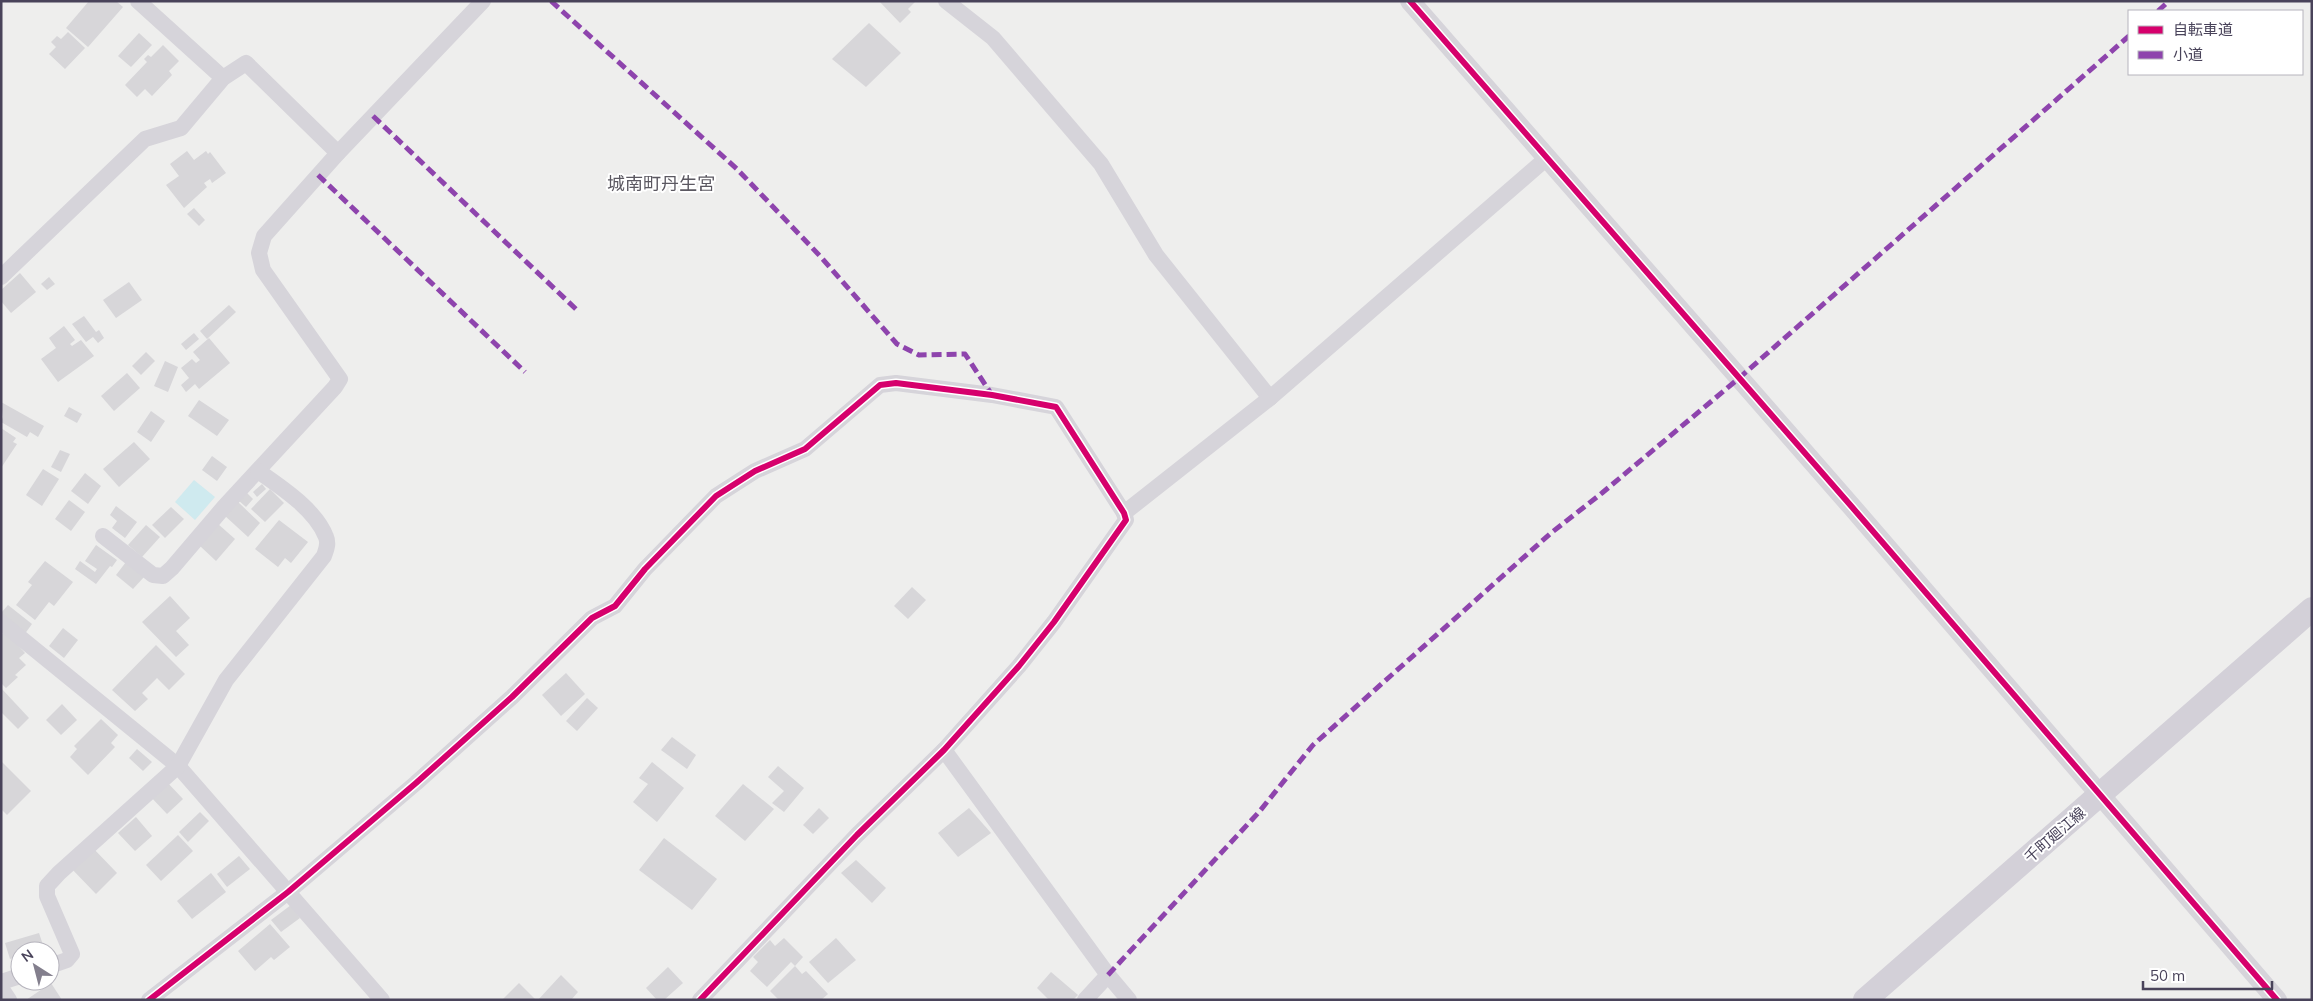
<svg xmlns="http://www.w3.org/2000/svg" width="2313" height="1001" font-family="Mulish,'Noto Sans JP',sans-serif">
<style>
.green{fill:#cfeaef}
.building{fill:#d7d6d9}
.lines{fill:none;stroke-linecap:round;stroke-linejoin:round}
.minor{stroke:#d6d4da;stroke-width:16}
.tertiary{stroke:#d6d4da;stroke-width:20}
.secondary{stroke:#d3d0d8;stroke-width:24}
.quiet{stroke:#8e44ad;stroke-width:5;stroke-dasharray:10 5;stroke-linecap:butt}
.cycleway-casing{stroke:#fff;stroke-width:9}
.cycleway{stroke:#d6006c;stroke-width:6}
.labels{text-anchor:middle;stroke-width:4;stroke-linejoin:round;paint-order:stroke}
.street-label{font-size:15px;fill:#49435a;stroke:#fff}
.quarter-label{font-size:18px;fill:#5b5861;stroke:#fff}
</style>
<rect width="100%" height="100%" fill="#eeeeed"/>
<polygon class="green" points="194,480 215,497 195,520 175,502"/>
<g class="building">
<polygon points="89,1 116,1 123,7 88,47 66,28"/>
<polygon points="879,1 916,1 908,9 911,12 900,23"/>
<polygon points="869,23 901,53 866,87 832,59"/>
<polygon points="68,32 85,48 65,69 49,54 56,47 51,42 57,36 61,39"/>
<polygon points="139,33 152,45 131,67 118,56"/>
<polygon points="163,45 179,61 169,71 172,75 152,96 145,89 137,97 125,85 147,62 144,59 148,55 151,57"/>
<polygon points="187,151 194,160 206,151 208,154 210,152 226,173 212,183 210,179 204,183 207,187 184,208 166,185 179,176 170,164"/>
<polygon points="194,208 205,220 199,226 187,214"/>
<polygon points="20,273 36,292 11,313 1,301 1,290"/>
<polygon points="49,277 55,284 47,290 41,284"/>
<polygon points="129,282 142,300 116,318 103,300"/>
<polygon points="229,305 236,312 207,339 200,331"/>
<polygon points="84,316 96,332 99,330 104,338 98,343 93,337 86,342 72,324"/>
<polygon points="64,326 75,340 70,344 72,346 81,340 94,356 58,382 41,359 56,348 49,338"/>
<polygon points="194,333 199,339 186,350 181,344"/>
<polygon points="209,338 230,363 199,389 195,384 186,392 181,385 189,378 181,368 192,359 196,363 200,360 193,352"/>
<polygon points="146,352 155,361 141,375 132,366"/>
<polygon points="165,361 178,367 168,392 154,386"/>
<polygon points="127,373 140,388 114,411 101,396"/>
<polygon points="199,400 229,420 217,436 188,416"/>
<polygon points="1,402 44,426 38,437 30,432 27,437 1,422 3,417"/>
<polygon points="69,407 82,414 77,423 64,416"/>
<polygon points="151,411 165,421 151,442 137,432"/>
<polygon points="1,428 16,438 13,442 17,444 1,468"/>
<polygon points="134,442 150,459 119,487 103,469"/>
<polygon points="60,450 70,454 61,472 51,467"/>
<polygon points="212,456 227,467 217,481 202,470"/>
<polygon points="43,469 59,479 42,506 26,495"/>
<polygon points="85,473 101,486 88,504 71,491"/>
<polygon points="262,484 266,489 257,497 253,492"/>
<polygon points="270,489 284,503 265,522 251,509"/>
<polygon points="246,492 253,499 246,507 238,500"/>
<polygon points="69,500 85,512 71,531 55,519"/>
<polygon points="237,501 260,523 248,537 224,515"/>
<polygon points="116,506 137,522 125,538 112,528 117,521 110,515"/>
<polygon points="171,507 184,519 165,538 152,525"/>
<polygon points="279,520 308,542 291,563 285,558 278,567 255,549"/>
<polygon points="218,524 235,539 216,561 199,545"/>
<polygon points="146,525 160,537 142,557 128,545"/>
<polygon points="96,545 117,560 112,567 110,566 96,584 75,569 80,561 95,572 97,569 85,561"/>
<polygon points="45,561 73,582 54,606 49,602 35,620 16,605 32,585 28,582"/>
<polygon points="126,562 144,577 133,589 116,575"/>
<polygon points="912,587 926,600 908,619 894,606"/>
<polygon points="170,596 190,618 176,631 189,645 176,657 142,622"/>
<polygon points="8,605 32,624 24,635 1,617 1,613"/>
<polygon points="63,628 78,640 64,658 49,646"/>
<polygon points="5,631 25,653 19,658 26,665 15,675 18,677 6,688 1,683 1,635"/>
<polygon points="156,645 185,674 169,690 157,678 142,693 148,699 135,711 112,690"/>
<polygon points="566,673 585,694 561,716 542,695"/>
<polygon points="1,688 29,718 18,729 1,712"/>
<polygon points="587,698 598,708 577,731 566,721"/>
<polygon points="62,704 77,720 61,735 46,720"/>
<polygon points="101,719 118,735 111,743 115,747 88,775 70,757 77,749 74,746"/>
<polygon points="672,737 696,755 687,769 661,750"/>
<polygon points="137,749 152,762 143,771 129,758"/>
<polygon points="1,761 31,791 7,815 1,809"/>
<polygon points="652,762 684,788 657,822 633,802 648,784 639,778"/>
<polygon points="778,766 804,788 784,812 772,803 784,791 768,777"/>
<polygon points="165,780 183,799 167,814 149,795"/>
<polygon points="743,784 774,809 745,841 715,816"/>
<polygon points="819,808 829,818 813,834 803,825"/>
<polygon points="969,808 991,833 958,857 938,833"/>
<polygon points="200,812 209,821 188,842 179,832"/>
<polygon points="136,817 152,836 135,851 118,833"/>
<polygon points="178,835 193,851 161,881 146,865"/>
<polygon points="664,838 717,879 692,910 639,870"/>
<polygon points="91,846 117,873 96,894 70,867"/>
<polygon points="239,856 250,869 227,887 217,874"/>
<polygon points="856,860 886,888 872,903 841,873"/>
<polygon points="211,873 226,892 192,919 177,901"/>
<polygon points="291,905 300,918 281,932 271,920"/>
<polygon points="270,924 290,947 274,960 271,957 255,971 238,951"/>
<polygon points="39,933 44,948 36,951 20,951 20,956 10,959 5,943"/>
<polygon points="784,938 803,957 795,966 791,962 767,987 750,971 758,962 753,957 770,940 775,946"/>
<polygon points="836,938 856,960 828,983 809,962"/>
<polygon points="795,966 802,974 806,971 828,994 821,1000 779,1000 770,991"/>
<polygon points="668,967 683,983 664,1000 657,1000 646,988"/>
<polygon points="1051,972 1078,995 1073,1000 1049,1000 1037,988"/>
<polygon points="561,975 578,992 571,1000 538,1000"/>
<polygon points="51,983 62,1000 26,1000"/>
<polygon points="519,983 536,1000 502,1000"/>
</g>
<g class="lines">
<g class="minor">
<polyline points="138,1 223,78"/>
<polyline points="946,1 993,38 1101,164 1156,255 1270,398"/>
<polyline points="1,277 145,139 181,128 223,78 246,63 338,153"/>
<polyline points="1124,513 1270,398 1548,157"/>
<polyline points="103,536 153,575 163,576 172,568 224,507 335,387 340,379 263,270 259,253 264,236 338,153 483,1"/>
<polyline points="1,622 178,766 382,1000"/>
<polyline points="944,750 1108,975 1129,1000"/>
<path d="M50,966L67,960L72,954L47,896V886L59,873L178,766L226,680L324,556C326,550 329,544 326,537C316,510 281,487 258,471"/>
<polyline points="1,982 20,976"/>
<polyline points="1,988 9,1000"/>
<polyline points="149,1000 288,892 416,783 512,697 592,618 615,606 645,569 716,496 755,471 805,449 880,385 896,383 992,395 1056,407 1124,513 1126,520 1054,622 1019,666 944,750 857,835 700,1000"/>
<polyline points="1085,1000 1108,975"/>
</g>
<polyline class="tertiary" points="1410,1 1852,507 2277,1000"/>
<polyline class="secondary" points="1865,1000 2312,609"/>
<g class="quiet">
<polyline points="551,1 737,169 820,256 897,344 919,355 965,354 992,395"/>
<polyline points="2158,11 2169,1"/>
<polyline points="373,116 579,312"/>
<polyline points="318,175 525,372"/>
<polyline points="1108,975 1259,812 1313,745 1551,533 1602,493 1738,379 2129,36"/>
</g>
<g class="cycleway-casing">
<g id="cycleway">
<polyline points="1410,1 1852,507 2277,1000"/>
<polyline points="149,1000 288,892 416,783 512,697 592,618 615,606 645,569 716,496 755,471 805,449 880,385 896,383 992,395 1056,407 1124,513 1126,520 1054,622 1019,666 944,750 857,835 700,1000"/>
</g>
</g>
<use href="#cycleway" class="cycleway"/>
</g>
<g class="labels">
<g class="street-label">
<text transform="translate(2055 835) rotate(-41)" y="5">千町廻江線</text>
</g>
<g class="quarter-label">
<text x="661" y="190">城南町丹生宮</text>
</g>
</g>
<rect width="2313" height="1001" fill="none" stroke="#49435a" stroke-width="5"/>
<rect x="2128" y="10" width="175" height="65" fill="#ffffff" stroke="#b6b4bd"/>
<rect x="2138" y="26" width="25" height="8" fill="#d6006c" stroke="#b6b4bd"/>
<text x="2173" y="35" font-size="15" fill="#49435a">自転車道</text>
<rect x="2138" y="51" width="25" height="8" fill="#8e44ad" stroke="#b6b4bd"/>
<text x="2173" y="60" font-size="15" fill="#49435a">小道</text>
<g transform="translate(35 966) rotate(324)"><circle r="24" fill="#ffffff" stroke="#b6b4bd"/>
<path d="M0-4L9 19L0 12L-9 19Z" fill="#837f8d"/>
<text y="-8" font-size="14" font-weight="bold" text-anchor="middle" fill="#49435a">N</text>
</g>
<path d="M2143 981v8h129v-8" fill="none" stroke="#49435a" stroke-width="2.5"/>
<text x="2150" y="981" font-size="15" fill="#49435a" stroke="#ffffff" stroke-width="4" paint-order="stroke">50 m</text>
</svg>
